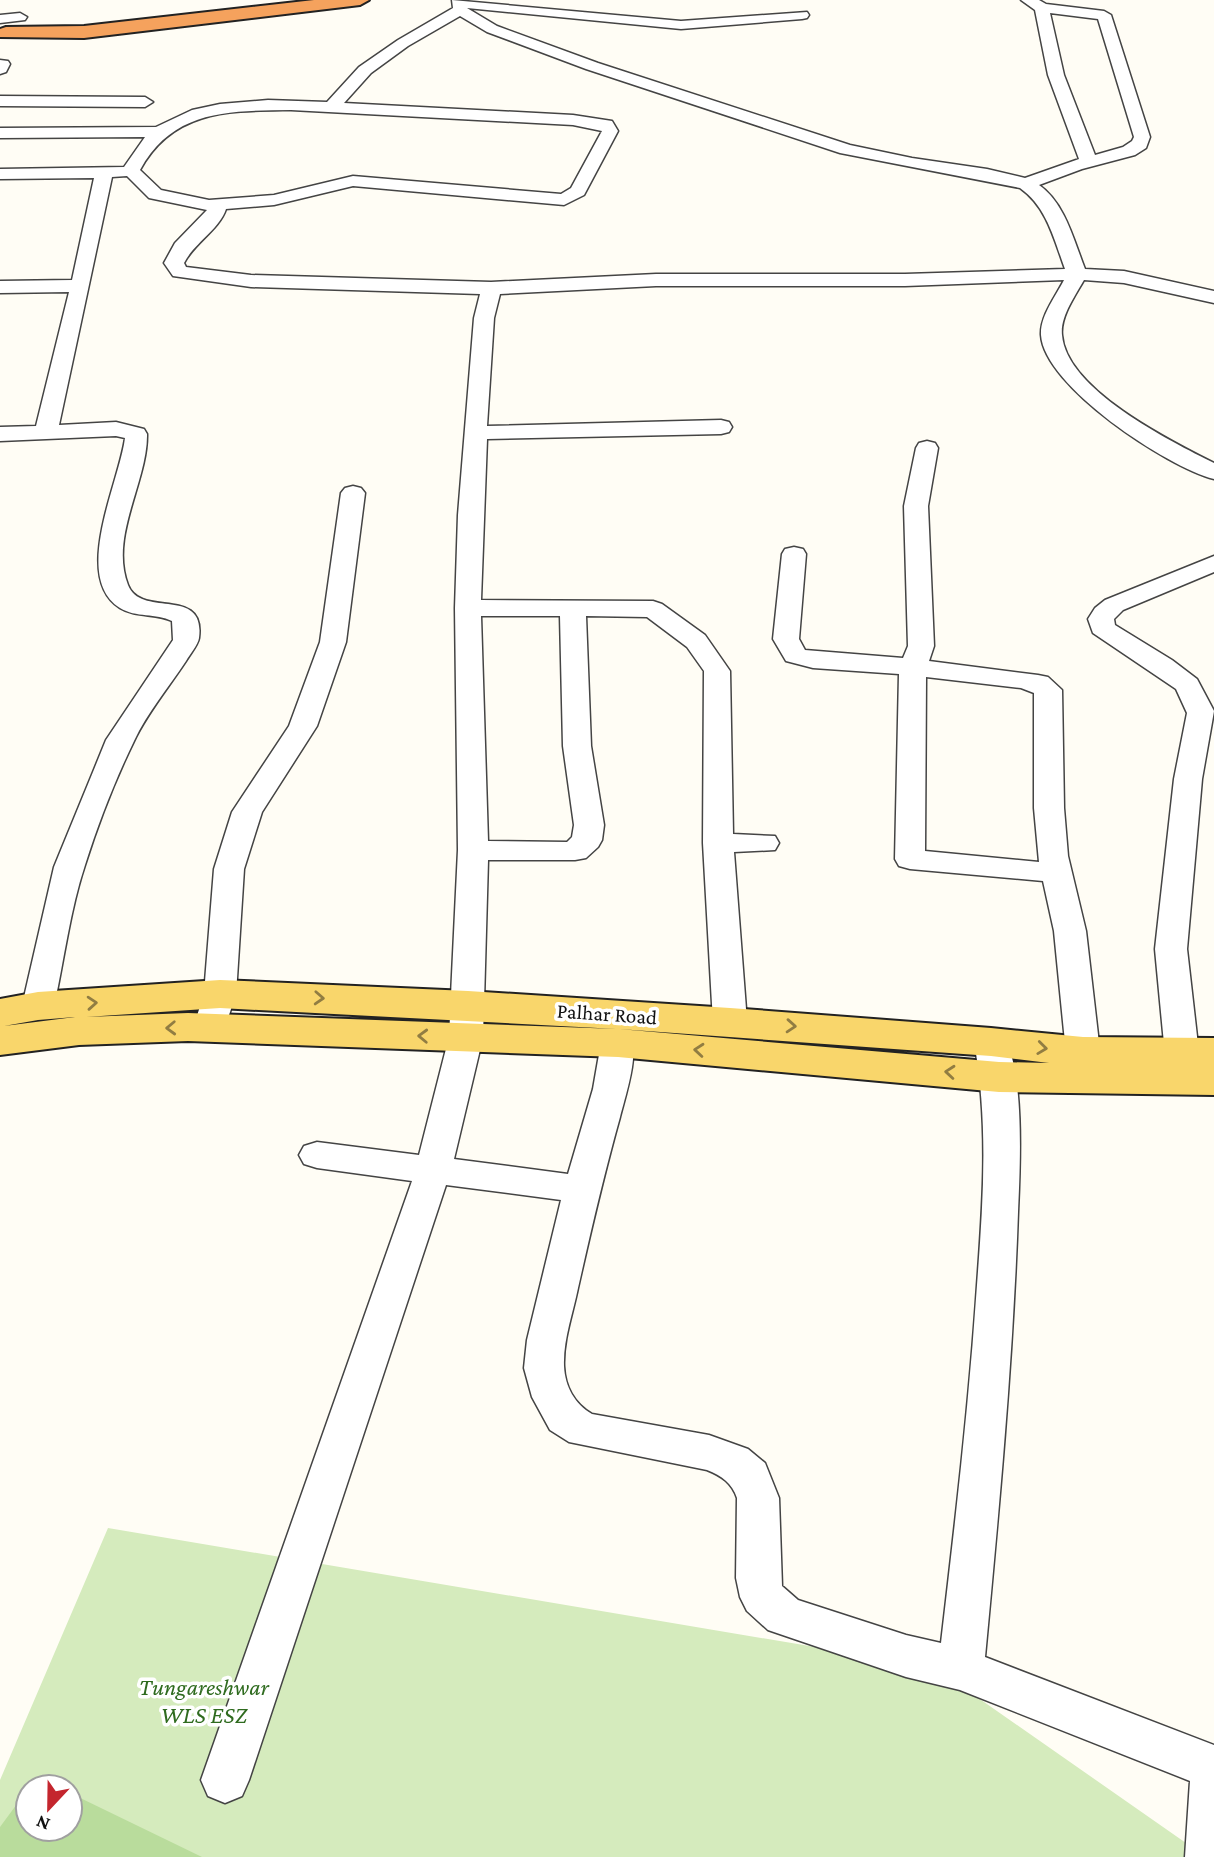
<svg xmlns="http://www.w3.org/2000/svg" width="1214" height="1857" font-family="'Crimson Pro',serif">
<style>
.green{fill:#d5ebbd;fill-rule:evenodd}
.forest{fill:#b9dc9c}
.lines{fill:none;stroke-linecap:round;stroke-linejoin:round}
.minor-casing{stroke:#444;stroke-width:3}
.major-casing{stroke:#222;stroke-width:4}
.highway-casing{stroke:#222;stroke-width:4}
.minor{fill:#fff;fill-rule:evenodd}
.major{fill:#f9d66b;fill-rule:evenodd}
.highway{fill:#f5a25d;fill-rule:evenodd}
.oneway{stroke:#917d42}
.labels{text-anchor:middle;stroke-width:7;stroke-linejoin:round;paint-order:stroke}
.street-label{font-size:21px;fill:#111;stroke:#fff}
.near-park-label{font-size:24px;font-style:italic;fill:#2f6b1f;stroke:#fff}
</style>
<rect width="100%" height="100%" fill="#fffdf5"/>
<path class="green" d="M108,1528L934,1667L1206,1857H0V1780ZM28,1787H70V1829H28Z"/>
<polygon class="forest" points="28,1789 28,1829 70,1829 70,1793 202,1857 0,1857 0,1827"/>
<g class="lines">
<g class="minor-casing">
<g id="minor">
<path d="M452,0L681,21L807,12L809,15L807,18L802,19L681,29L467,8L497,26L598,63L850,145L912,158L987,169L1025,178L1079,159L1048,75L1035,10L1021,0H1039L1046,4L1104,11L1111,15L1150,137L1146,148L1135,155L1082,169L1039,185C1065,203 1074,241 1085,269L1124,271L1214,291V303L1124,283L1084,280C1075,296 1060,317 1062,335C1066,389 1170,441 1214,463V479C1167,467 1044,386 1041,335C1040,316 1056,296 1064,280L905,286H656L500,294L494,318L487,426L721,420L729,422L732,427L729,432L721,434L487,439L481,600L653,601L662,604L705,635L730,671L733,834L775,836L779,843L775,850L734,852L747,1022L742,1030L730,1033L718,1030L713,1022L703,843L704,671L687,647L647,617L586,616L591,746L604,825L602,840L598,847L586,858L575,860H488L483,1037L454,1159L568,1174L593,1089L601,1043L606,1035L618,1031L630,1035C640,1052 625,1097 620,1117C604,1174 591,1230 578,1288C573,1313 563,1340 564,1366C565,1387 575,1404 592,1414L709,1435L748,1449L765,1463L779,1498L782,1586L798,1600L906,1635L941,1643C955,1524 969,1405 977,1285C983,1204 989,1123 974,1042L979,1034L991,1030L1003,1034C1025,1071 1020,1168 1018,1212C1013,1361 999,1509 985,1657L1214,1745V1857H1185L1190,1781L960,1690L906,1677L768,1630L747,1611L740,1597L736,1578L737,1498C732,1483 722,1476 707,1470L569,1442L550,1430L532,1397L524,1368L527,1340L561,1200L446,1185L249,1780L242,1796L225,1803L208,1796L201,1780L412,1181L317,1168L304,1164L299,1155L304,1146L317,1142L419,1155L449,1037L458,850L455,608L458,515L474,318L480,294L251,287L173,276L164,263L175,243L207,210L149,198L127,176L112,177L59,425L116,422L144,429L147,434C148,481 109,536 128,585C141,619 206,585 199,638C198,645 190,654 186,661C169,687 147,713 134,741C115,780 98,824 85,865C70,910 64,960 54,1006L50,1014L38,1017L26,1014L22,1006L54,867L93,772L106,740L173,640L172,621C156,613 136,618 120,608C71,577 120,481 125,438L116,436L0,441V427L36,426L69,292L0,293V281L72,280L94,178L0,179V169L124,167L145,137L0,138V128L156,127L192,110L220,104L268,100L327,102L359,67L398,40L453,8ZM1050,13L1098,19L1134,137L1132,141L1123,147L1095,155L1064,75ZM460,16L487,32L586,69L840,153L1020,188C1047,207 1054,239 1065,269L905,274H656L491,282L251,275L186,267L184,263C194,243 219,230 226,209L274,205L353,186L564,205L584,195L618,131L612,121L573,115L344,103L371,73L408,46ZM291,110L573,125L602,131L571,188L561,194L353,176L274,195L209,200L161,190L140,170C173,109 230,111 291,110ZM481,616H560L563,746L574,825L572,837L567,842L488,841Z"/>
<polygon points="20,13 27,17 25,20 0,23 0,15"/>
<polygon points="0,60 8,61 10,64 6,72 0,74"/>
<polygon points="0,96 145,97 153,102 145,107 0,106"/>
<path d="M927,441L935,443L938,448L928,506L934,646L929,661L1038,675L1048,677L1062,690L1064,808L1068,856L1086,931L1100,1052L1095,1060L1083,1064L1071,1060L1066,1052L1054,931L1043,881L910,869L899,866L895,859L899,674L813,668L786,661L773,639L782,554L785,549L794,547L803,549L806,554L799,639L805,650L903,658L908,646L904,506L916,448L919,443ZM926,677L1021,688L1034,693V808L1039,862L925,851Z"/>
<polygon points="353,486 361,488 365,493 346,642 317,726 262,812 244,869 236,994 222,1036 210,1040 198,1036 193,1028 204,994 214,869 232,812 289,726 320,642 341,493 345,488"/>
<polygon points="1214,556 1214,572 1123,610 1114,619 1115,625 1172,660 1197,679 1214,711 1202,779 1187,949 1199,1054 1194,1062 1182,1066 1170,1062 1165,1054 1155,949 1174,779 1187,713 1176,689 1093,633 1088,619 1095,608 1105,600"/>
</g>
</g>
<g class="major-casing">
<path id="major" d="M220,980L468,991L730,1008L991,1028L1083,1037L1214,1038V1095L999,1092L618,1057L188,1041L79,1045L0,1055V999L38,992ZM220,1008L617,1029L188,1013L86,1017ZM75,1017L4,1026L38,1020ZM619,1029L991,1056L1049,1063L999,1062Z"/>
</g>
<g class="highway-casing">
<polygon id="highway" points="314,0 369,0 360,5 84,38 0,37 0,29 6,27 84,26"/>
</g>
<use href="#minor" class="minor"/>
<use href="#major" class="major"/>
<use href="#highway" class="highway"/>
</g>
<defs><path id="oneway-chevron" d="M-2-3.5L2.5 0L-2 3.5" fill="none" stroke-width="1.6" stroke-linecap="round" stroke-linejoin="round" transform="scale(1.75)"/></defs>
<g class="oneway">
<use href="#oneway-chevron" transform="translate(319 998) rotate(3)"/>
<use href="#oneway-chevron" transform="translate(92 1003) rotate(-4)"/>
<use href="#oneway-chevron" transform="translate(791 1026) rotate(4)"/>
<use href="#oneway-chevron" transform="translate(171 1028) rotate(178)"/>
<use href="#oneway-chevron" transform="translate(423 1036) rotate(-178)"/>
<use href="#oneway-chevron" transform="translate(1042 1048) rotate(7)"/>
<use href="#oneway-chevron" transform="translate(699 1050) rotate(-175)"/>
<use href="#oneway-chevron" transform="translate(950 1072) rotate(-175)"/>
</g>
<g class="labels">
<g class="street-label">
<text transform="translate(607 1014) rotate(4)" y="7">Palhar Road</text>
</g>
<g class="near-park-label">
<text x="204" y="1695">Tungareshwar<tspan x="204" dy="28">WLS ESZ</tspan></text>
</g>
</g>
<g transform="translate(49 1808) rotate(202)"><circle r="33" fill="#ffffff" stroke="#a0a0a0" stroke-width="2"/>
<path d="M0-5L12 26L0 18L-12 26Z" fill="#c4262e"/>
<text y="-10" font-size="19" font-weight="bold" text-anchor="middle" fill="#111111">N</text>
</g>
</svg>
